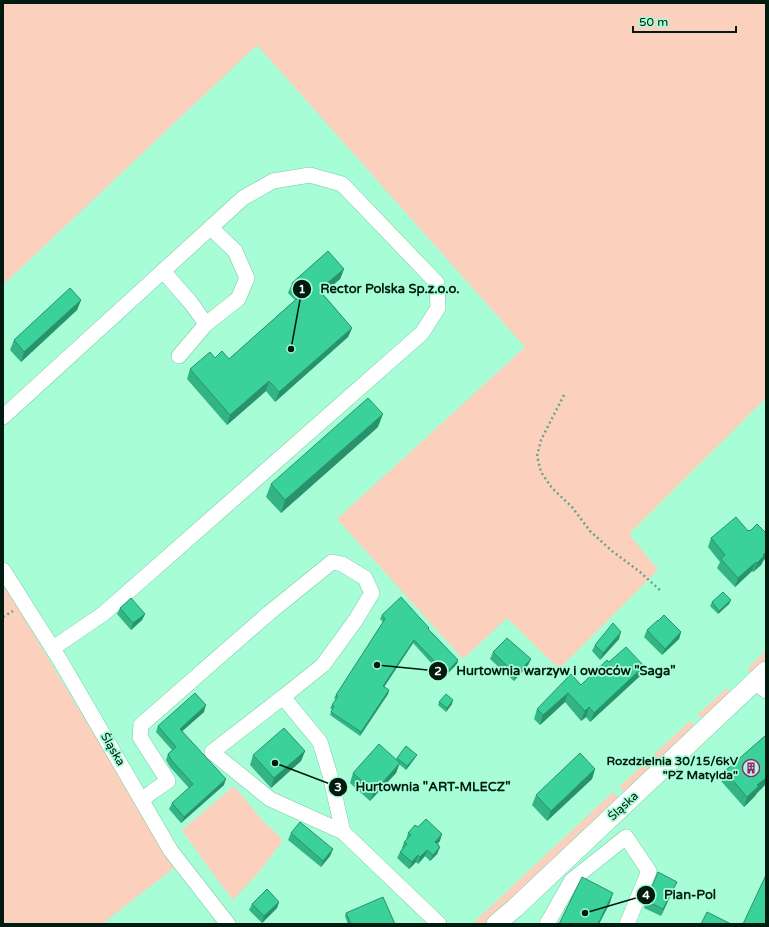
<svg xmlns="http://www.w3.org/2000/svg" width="769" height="927" font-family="'Varela Round',sans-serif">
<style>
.green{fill:#fbd0bd}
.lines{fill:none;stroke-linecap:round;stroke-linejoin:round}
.minor-casing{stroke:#75cba6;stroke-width:16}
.major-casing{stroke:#75cba6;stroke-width:20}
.path{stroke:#67a58a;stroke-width:2.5;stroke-dasharray:2 3;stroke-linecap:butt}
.minor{stroke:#fff;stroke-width:15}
.major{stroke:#fff;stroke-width:19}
.wall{fill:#33b485}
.shaded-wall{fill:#29926c}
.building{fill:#3bd19b;stroke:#29926c}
.labels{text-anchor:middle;stroke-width:3.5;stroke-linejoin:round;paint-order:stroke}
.street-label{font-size:12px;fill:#011b11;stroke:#a7fdd6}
.poi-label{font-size:12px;font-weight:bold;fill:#011b11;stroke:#a7fdd6;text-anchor:end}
.leader{fill:none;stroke:#011b11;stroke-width:1.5}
.callout-dot{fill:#011b11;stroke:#a7fdd6;stroke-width:1.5}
.mark-label{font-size:12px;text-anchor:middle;font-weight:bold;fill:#fff}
.callout-label{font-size:13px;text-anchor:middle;font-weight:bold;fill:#011b11;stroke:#a7fdd6;stroke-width:3.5;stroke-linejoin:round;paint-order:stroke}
</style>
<rect width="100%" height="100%" fill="#a7fdd6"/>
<g class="green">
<polygon points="3,3 766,3 766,398 629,534 658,570 559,669 507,618 463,659 337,519 525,347 257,45 3,285"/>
<polygon points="3,583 174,868 102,924 3,924"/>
<polygon points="766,650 766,664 754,675 747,669"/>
<polygon points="727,688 730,693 705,717 696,716"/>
<polygon points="690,721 697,728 627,794 619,787"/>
<polygon points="234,786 263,821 283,840 259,872 233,900 213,874 182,830"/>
<polygon points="613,792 621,800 500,913 483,924 472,924"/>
</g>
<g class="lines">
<g class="minor-casing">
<g id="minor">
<polyline points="163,271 191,303 206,324"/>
<polyline points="179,356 206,324 238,299 247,278 235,251 211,228"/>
<polyline points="3,417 243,198 273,181 310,175 342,184 437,283 438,308 422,333 103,614 53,648"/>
<polyline points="3,570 60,660 171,851 228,924"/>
<polyline points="755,682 766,691"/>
<polyline points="142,800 152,792 168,781 140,737 141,725 269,613 332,562 342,564 365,578 372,593 355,621 323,665 283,697"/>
<polyline points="343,832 330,775 320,742 283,697 212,752 270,799 343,832 439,924"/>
<polyline points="547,924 572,880 626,837 649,871 627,924"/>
</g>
</g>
<g class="major-casing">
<polyline id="major" points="496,924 515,908 766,671"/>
</g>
<g class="path">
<polyline points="564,395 541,440 537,456 541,472 552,488 572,507 590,531 612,551 640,572 662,592"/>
<polyline points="3,617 13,611"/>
</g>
<use href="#minor" class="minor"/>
<use href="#major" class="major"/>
</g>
<g class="wall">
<polygon points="344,269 340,279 323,294 352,328 348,337 275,402 266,391 227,425 187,379 190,369 215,358 229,359 295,300 288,293 292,283"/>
<polygon points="81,300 77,310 21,362 10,350 14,340"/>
<polygon points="378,427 281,513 266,497 271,484"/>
<polygon points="711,538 763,561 761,565 753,572 752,571 735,587 717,568 720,562 708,547"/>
<polygon points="731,600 729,604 718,614 710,606 712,602"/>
<polygon points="120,608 145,614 142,620 131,630 117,614"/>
<polygon points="382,615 429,630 458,660 457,664 444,677 413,643 384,687 389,690 388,694 360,736 330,715 332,709 330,708 336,699 334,698 336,695 383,622 380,619"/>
<polygon points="647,630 681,632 679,639 662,655 644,637"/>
<polygon points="619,639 600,660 592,651 595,645"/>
<polygon points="493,652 531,659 528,665 514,681 490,659"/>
<polygon points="609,662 640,676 590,722 586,717 581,721 565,702 540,725 534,719 537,709 581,685"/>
<polygon points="439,702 452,704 446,712 438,705"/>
<polygon points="204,712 182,731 224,785 181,823 169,809 172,803 189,788 170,767 166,760 168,754 172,750 156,732 158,726"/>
<polygon points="766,735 766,784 757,793 755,796 744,807 721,781 725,771"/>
<polygon points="305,751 301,761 271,788 250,765 253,755"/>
<polygon points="397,758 415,758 406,770 399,764 396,773 370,801 350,783 353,773 396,759"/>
<polygon points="595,769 592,779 547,821 532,805 536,795"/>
<polygon points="418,827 440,841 437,844 439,845 438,846 440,847 437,854 430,861 425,856 418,864 416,862 409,869 397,858 400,852 402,849 402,848 404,842 406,840 408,833"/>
<polygon points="291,833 333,849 330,856 321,867 288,840"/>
<polygon points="674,888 661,916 644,908 646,901"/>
<polygon points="279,902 277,908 262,923 249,910 252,904"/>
<polygon points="346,913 395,924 348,924 345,916"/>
</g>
<g class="shaded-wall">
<polygon points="344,269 340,279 316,300 319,290"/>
<polygon points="81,300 77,310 21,362 24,352"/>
<polygon points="352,328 348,337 275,402 279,392"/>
<polygon points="269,381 266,391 227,425 230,415"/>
<polygon points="383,414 378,427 281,513 285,500"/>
<polygon points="766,552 766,558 763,561 761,565 753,572 757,563 763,555"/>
<polygon points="756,562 752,571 735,587 738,578"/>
<polygon points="731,600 729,604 718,614 719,611"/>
<polygon points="145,614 142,620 131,630 133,623"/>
<polygon points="621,632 619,639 600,660 603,653"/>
<polygon points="681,632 679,639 662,655 665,649"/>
<polygon points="414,640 413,643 382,690 383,686"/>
<polygon points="531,659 528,665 514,681 516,675"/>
<polygon points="458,660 457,664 444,677 446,673"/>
<polygon points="644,666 640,676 590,722 594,713"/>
<polygon points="389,690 388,694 360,736 361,732"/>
<polygon points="568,693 565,702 540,725 543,715"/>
<polygon points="453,700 452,704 446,712 447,708"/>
<polygon points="206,705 204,712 178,735 180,729"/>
<polygon points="589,707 586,717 581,721 585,711"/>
<polygon points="305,751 301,761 271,788 274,778"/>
<polygon points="417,755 415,758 406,770 407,766"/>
<polygon points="400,763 396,773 370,801 374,792"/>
<polygon points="595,769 592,779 547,821 551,811"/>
<polygon points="766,778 766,784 757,793 755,796 744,807 747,797 757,785"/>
<polygon points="226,779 224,785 181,823 184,817"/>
<polygon points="442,834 440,841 433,848 435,842"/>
<polygon points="439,845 437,850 440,847 437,854 430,861 433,855"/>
<polygon points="333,849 330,856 321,867 323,861"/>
<polygon points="427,850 425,856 418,864 420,857"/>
<polygon points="418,855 416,862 409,869 412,862"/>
<polygon points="677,882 674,888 661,916 663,909"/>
<polygon points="613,893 610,903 599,924 598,924"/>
<polygon points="279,902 277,908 262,923 264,916"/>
</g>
<g class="building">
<polygon points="328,251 344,269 319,290 352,328 279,392 269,381 230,415 190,369 210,352 215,358 222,351 229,359 302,294 292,283"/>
<polygon points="70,288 81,300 24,352 14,340"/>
<polygon points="368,398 383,414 285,500 271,484"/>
<polygon points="736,517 748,531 749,530 750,531 757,524 766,533 766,552 763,555 764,556 757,563 756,562 738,578 721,559 725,555 711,538"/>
<polygon points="723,592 731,600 719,611 712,602"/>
<polygon points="401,597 429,628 428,629 458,660 446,673 414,640 383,686 389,690 361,732 331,712 334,706 332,705 338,696 336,695 385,619 382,615"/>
<polygon points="131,598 145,614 133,623 120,608"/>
<polygon points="664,615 681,632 665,649 647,630 658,620 658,621"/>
<polygon points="613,623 621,632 603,653 595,645"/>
<polygon points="507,638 531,659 516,675 493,652"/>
<polygon points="626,647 644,666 594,713 589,707 585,711 568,693 543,715 537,709 571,674 581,685 607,660 609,662"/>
<polygon points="195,693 206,705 180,729 226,779 184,817 172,803 193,784 172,761 168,754 176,747 158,726"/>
<polygon points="446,694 453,700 447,708 439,702"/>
<polygon points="284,728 305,751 274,778 253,755"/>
<polygon points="766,735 766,778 757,785 759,786 747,797 725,771"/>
<polygon points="379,744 400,763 374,792 353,773"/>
<polygon points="406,746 417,755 407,766 397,758"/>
<polygon points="580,753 595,769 551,811 536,795"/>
<polygon points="426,819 442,834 435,842 439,845 438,846 440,847 433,855 427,850 420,857 418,855 412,862 400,852 407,844 404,842 411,835 408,833 415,825 418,827"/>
<polygon points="300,822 333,849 323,861 291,833"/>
<polygon points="658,872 677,882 663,909 646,901"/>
<polygon points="766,875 766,924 743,924"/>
<polygon points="582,877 613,893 598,924 559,924"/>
<polygon points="267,889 279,902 264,916 252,904"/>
<polygon points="383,897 395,924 351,924 346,913"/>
<polygon points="707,912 731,924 701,924"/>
</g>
<defs>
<g id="building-ring" transform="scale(0.9)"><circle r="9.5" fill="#a7fdd6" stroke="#9d2075" stroke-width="1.5"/><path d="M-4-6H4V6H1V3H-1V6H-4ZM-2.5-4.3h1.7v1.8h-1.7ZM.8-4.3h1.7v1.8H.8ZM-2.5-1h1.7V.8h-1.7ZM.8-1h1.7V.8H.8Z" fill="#9d2075"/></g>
</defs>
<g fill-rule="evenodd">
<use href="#building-ring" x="751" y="768"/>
</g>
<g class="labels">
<g class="street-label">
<text transform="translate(113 749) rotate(60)" y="4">Śląska</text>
<text transform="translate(623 806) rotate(-43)" y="4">Śląska</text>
</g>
<g class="poi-label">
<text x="738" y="765">Rozdzielnia 30/15/6kV<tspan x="738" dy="14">"PZ Matylda"</tspan></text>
</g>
</g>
<path class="leader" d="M291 349L302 289M377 665L438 671M275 763L338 787M585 913L646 895"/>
<g class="callout-dot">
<circle cx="291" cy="349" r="4"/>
<circle cx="377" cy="665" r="4"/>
<circle cx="275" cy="763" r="4"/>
<circle cx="585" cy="913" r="4"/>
<circle cx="302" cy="289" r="10"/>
<circle cx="438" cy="671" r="10"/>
<circle cx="338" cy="787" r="10"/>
<circle cx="646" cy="895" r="10"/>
</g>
<g class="mark-label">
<text x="302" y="293">1</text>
<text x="438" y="675">2</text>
<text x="338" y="791">3</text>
<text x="646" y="899">4</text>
</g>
<g class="callout-label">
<text x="390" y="293">Rector Polska Sp.z.o.o.</text>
<text x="566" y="675">Hurtownia warzyw i owoców "Saga"</text>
<text x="433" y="791">Hurtownia "ART-MLECZ"</text>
<text x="690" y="899">Pian-Pol</text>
</g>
<rect width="769" height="927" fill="none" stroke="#011b11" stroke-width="8"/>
<path d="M633 26v6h103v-6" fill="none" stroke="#011b11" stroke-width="2"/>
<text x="639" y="26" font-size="12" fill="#011b11" stroke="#a7fdd6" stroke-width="3" paint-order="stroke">50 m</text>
</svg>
